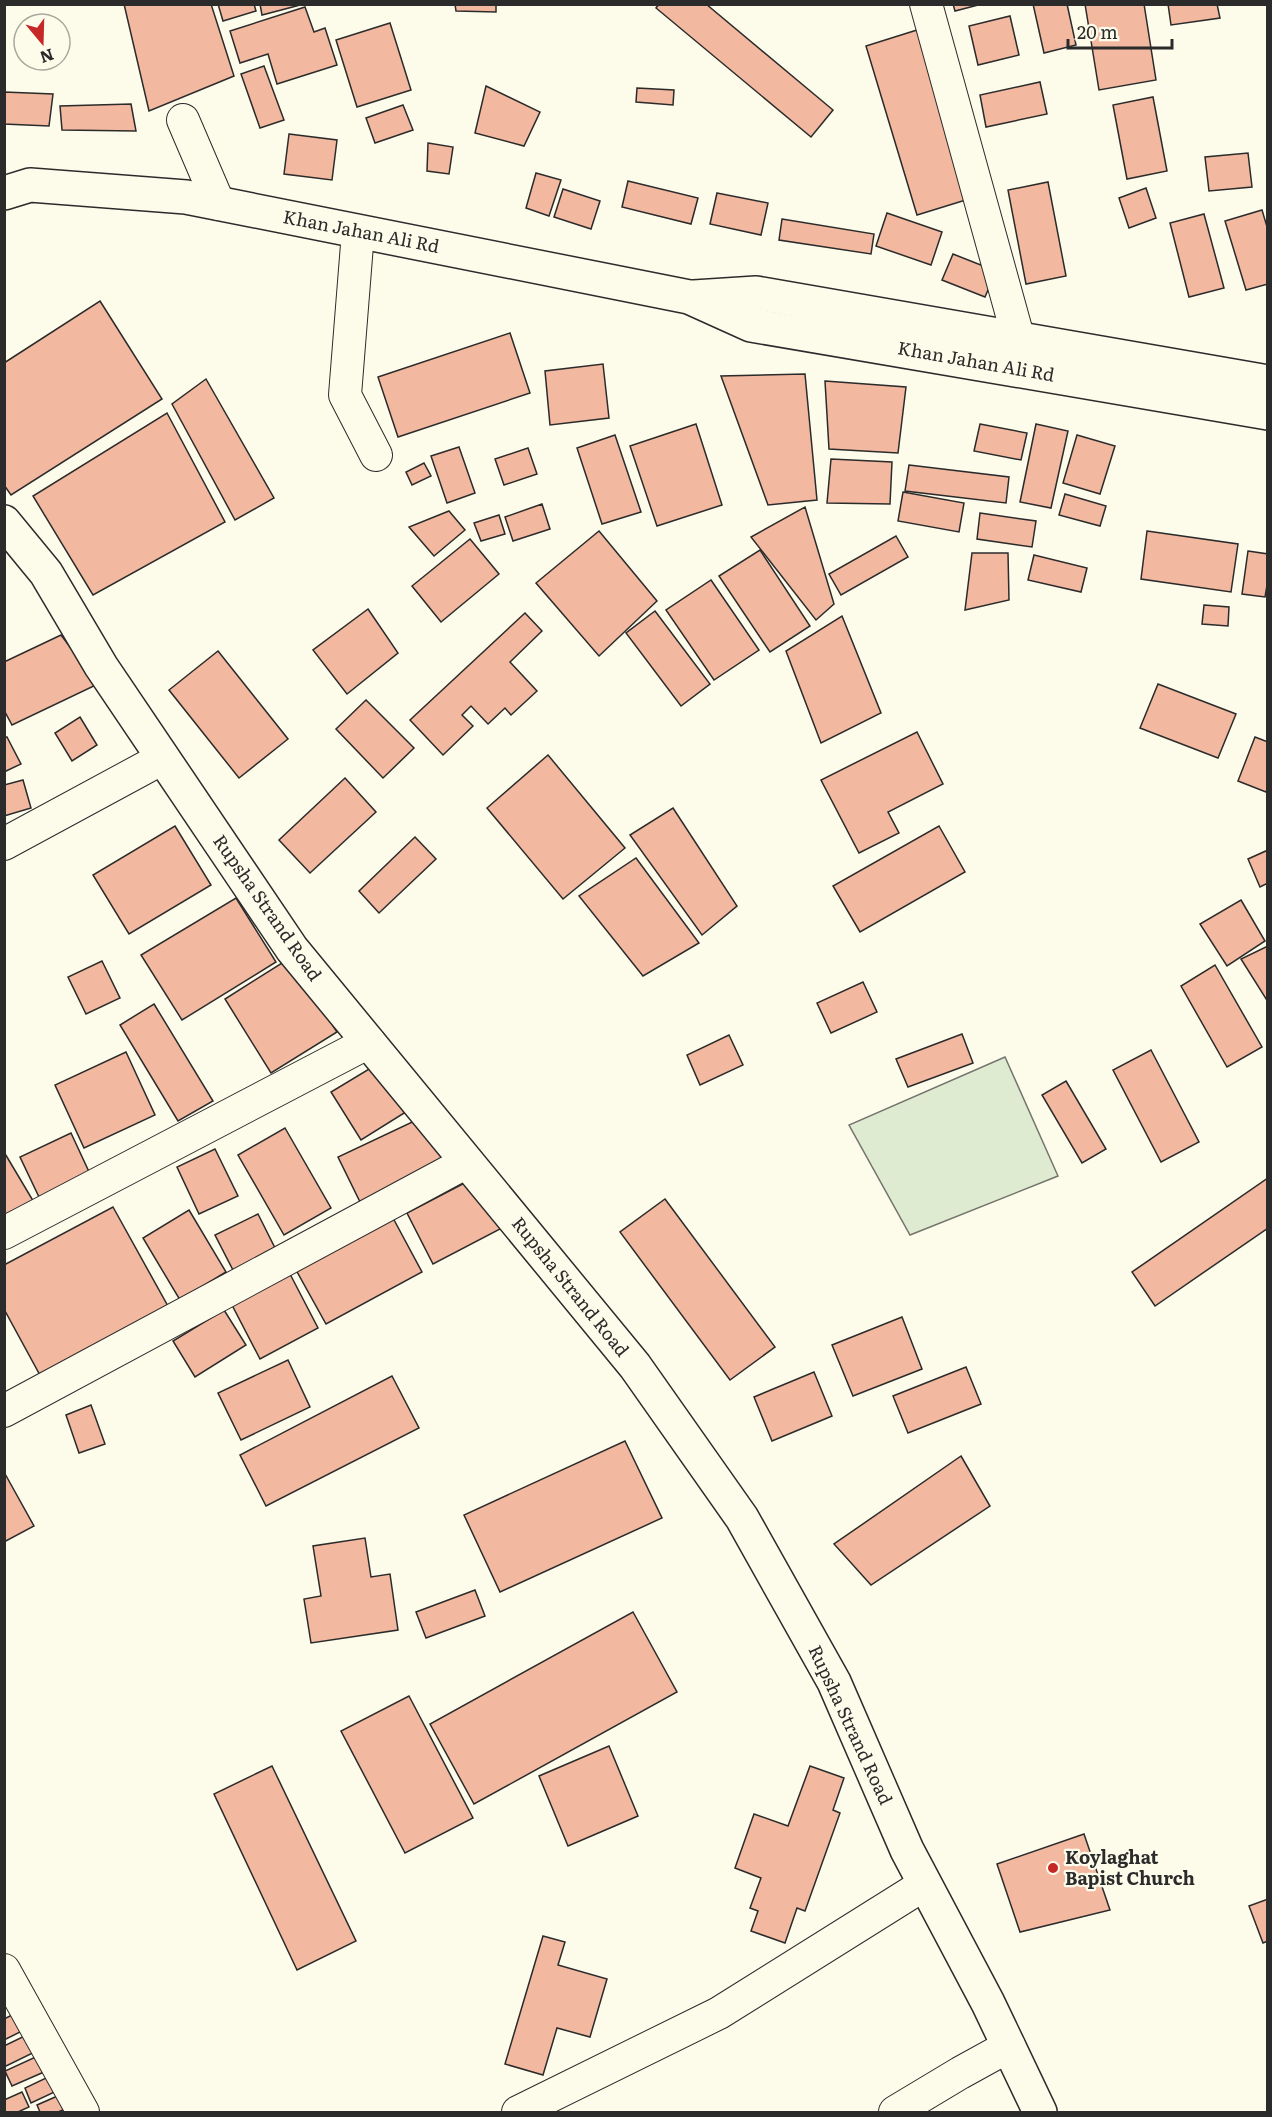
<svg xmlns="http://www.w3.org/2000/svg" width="1272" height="2117" font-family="Literata,serif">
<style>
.green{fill:#deebd1;stroke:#74746e;stroke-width:1.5}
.building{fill:#f2b8a0;stroke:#2b2b2b;stroke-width:1.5}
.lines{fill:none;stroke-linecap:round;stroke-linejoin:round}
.minor-casing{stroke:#2b2b2b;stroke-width:34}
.tertiary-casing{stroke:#2b2b2b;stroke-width:36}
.trunk-casing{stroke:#2b2b2b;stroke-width:36}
.minor{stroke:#fdfbea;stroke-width:32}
.tertiary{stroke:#fdfbea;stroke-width:33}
.trunk{stroke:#fdfbea;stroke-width:33}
.poi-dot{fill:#c62828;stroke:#fdfbea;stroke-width:2}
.labels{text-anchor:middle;stroke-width:4.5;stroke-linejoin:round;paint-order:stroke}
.street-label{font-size:18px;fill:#2b2b2b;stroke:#fdfbea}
.poi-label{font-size:18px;font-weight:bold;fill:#2b2b2b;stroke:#fdfbea;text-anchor:start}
</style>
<rect width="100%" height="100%" fill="#fdfbea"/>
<polygon class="green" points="1005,1057 1058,1176 910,1235 849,1125"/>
<g class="building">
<polygon points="124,4 211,4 234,76 149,111"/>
<polygon points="218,4 254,4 256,11 223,21"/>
<polygon points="260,4 304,4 262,15"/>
<polygon points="455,4 496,4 496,12 456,11"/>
<polygon points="659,4 706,4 833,110 811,137 656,8"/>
<polygon points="953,4 982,4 955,11"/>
<polygon points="1033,4 1067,4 1076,45 1044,53"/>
<polygon points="1085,4 1144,4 1156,80 1099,90"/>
<polygon points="1168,4 1217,4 1220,18 1171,25"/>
<polygon points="305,7 314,32 325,28 337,65 277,84 268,54 240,63 230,31"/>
<polygon points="1010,16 1019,55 978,65 969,26"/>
<polygon points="390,23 411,90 357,107 336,40"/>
<polygon points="917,30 969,199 917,215 866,46"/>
<polygon points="264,66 284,120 260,128 241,74"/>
<polygon points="1040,82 1047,114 986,127 980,95"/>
<polygon points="486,86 540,112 524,146 475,133"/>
<polygon points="637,88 674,90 673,105 636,102"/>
<polygon points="4,92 53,94 49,126 4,124"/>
<polygon points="1153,97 1167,171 1127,179 1113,105"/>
<polygon points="131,104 136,131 62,130 60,106"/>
<polygon points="403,105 413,130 375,143 366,118"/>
<polygon points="289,134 337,140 332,180 284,174"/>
<polygon points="428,143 453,147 449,174 427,171"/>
<polygon points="1248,153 1252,187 1209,191 1205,157"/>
<polygon points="536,173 561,180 549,216 526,208"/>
<polygon points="628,181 698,198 691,224 622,207"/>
<polygon points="1048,182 1066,276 1026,284 1008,190"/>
<polygon points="1146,188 1156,218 1129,228 1119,198"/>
<polygon points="563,189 600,201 591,229 554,217"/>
<polygon points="717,193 768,203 761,235 710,224"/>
<polygon points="1262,210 1268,230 1268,284 1246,290 1225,221"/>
<polygon points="887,213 942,232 931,265 876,246"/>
<polygon points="1204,214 1224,288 1189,297 1170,223"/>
<polygon points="782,219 874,234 871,254 779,240"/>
<polygon points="953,254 996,271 985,297 942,280"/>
<polygon points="100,301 162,399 11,495 4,485 4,363"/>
<polygon points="510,333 530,393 398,437 378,377"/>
<polygon points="603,364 609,418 550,425 545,371"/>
<polygon points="805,374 817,500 768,505 721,376"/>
<polygon points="206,379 274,498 235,520 172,404"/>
<polygon points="825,381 906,387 898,453 829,449"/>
<polygon points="167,413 225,522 93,595 33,496"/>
<polygon points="696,424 722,505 657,526 630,446"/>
<polygon points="980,424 1027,433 1021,460 974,451"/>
<polygon points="1036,424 1068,431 1051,508 1020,502"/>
<polygon points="615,435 641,512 602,524 577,448"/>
<polygon points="1077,435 1115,446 1100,494 1063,483"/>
<polygon points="459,447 475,493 447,503 431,456"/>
<polygon points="528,448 537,474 504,485 495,459"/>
<polygon points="831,459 892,462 890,504 827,503"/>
<polygon points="424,463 431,476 412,485 406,472"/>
<polygon points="909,465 1009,477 1006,503 905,491"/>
<polygon points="903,492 964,503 959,532 898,521"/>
<polygon points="1065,494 1106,506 1100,526 1059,515"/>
<polygon points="542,504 550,529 513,541 505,517"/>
<polygon points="805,507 834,604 816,620 751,537"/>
<polygon points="449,511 465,530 434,556 409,527"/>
<polygon points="980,513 1036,521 1032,547 977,539"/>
<polygon points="499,515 505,534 481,541 474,523"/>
<polygon points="599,531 657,601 599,656 536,583"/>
<polygon points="1147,531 1238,544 1231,592 1141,579"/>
<polygon points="896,536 908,557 841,595 829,574"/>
<polygon points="470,539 499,574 441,622 412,586"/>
<polygon points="760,550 810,626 770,652 719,576"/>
<polygon points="1248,551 1268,554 1268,579 1265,597 1242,594"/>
<polygon points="972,553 1008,553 1009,600 965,610"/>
<polygon points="1034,555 1087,568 1081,592 1028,580"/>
<polygon points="711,580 759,650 714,680 666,610"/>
<polygon points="1204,605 1229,607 1228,626 1202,624"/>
<polygon points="368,609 398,653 347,694 313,650"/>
<polygon points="655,611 710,684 681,706 626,633"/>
<polygon points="525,613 542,631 510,662 537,691 511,715 505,708 488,724 471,706 462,715 473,726 443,755 410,720"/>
<polygon points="842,616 881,713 821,743 786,651"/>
<polygon points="61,635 98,684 12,725 4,710 4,662"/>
<polygon points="218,651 288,739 239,778 169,690"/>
<polygon points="1158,684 1236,714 1218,758 1140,728"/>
<polygon points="366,700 414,748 383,778 336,729"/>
<polygon points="80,717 97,745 72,761 55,733"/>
<polygon points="917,732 943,784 888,812 899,833 859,853 821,780"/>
<polygon points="7,737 21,764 4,772 4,738"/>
<polygon points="1255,737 1268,742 1268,787 1266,792 1238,781"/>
<polygon points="548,755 625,848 563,899 487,808"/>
<polygon points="345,778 376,812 310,873 279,840"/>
<polygon points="23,780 31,808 4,816 4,785"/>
<polygon points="673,808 737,906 702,935 630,835"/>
<polygon points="175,826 211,885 129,934 93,875"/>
<polygon points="939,826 965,872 860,932 833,886"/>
<polygon points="415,837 436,859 379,913 359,891"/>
<polygon points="1268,850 1268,883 1260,887 1248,859"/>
<polygon points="636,858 699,943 643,976 579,896"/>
<polygon points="236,898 276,962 182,1020 141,955"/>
<polygon points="1241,900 1265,941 1227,966 1200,924"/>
<polygon points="1268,946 1268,1002 1241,959"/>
<polygon points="290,958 337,1032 271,1073 225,999"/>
<polygon points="102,961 120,998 86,1014 68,977"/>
<polygon points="1215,965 1262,1047 1227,1067 1181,986"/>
<polygon points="863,982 877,1012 831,1033 817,1003"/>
<polygon points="154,1004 213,1101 178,1121 120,1025"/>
<polygon points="962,1034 973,1063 908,1087 896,1059"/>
<polygon points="729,1035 743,1065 700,1085 687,1055"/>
<polygon points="1151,1050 1199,1142 1161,1162 1113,1070"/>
<polygon points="126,1052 155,1115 84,1148 55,1085"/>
<polygon points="379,1063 409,1110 361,1140 331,1092"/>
<polygon points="1066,1081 1106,1149 1082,1163 1042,1095"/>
<polygon points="425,1116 450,1168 364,1210 338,1157"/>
<polygon points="285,1128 331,1208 284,1235 238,1155"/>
<polygon points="71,1133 90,1174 39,1197 20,1157"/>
<polygon points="215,1149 238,1196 199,1214 177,1167"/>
<polygon points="4,1152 35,1204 4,1221"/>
<polygon points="476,1177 502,1228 433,1264 407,1213"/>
<polygon points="1268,1178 1268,1228 1155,1306 1132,1272"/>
<polygon points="665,1199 775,1347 730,1380 620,1232"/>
<polygon points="113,1207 169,1308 41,1377 4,1309 4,1265"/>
<polygon points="189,1210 226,1272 180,1300 143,1238"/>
<polygon points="258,1214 278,1254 235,1274 215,1235"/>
<polygon points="393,1218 422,1272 326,1324 296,1270"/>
<polygon points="290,1274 318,1328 260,1359 232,1305"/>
<polygon points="224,1310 246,1345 195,1377 173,1341"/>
<polygon points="902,1317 922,1369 853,1396 832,1345"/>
<polygon points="288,1360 310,1407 241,1440 218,1393"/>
<polygon points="966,1367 981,1404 908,1433 893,1396"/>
<polygon points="814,1372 832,1416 772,1441 754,1397"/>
<polygon points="392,1376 419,1428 266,1506 240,1455"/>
<polygon points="91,1405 105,1444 79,1453 66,1415"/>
<polygon points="625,1441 662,1518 500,1592 464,1515"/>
<polygon points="961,1456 990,1506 871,1585 834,1544"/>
<polygon points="4,1472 34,1526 4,1542"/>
<polygon points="365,1538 371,1577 390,1574 398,1630 311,1643 304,1599 321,1596 313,1546"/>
<polygon points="475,1590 485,1616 426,1638 416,1612"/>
<polygon points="633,1612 677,1692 474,1804 430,1724"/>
<polygon points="409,1696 473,1818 405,1853 341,1731"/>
<polygon points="609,1746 638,1816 568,1846 539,1776"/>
<polygon points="272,1766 356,1941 297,1970 214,1794"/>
<polygon points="810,1766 844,1778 833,1810 840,1813 805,1911 797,1908 785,1943 751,1931 758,1911 750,1908 761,1878 735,1868 754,1814 788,1826"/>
<polygon points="1084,1834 1110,1910 1020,1932 997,1864"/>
<polygon points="1268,1899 1268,1941 1263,1943 1249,1906"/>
<polygon points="543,1936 565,1942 558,1965 607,1979 590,2037 557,2028 543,2075 505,2064"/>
<polygon points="20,2011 28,2028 4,2040 4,2019"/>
<polygon points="37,2030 45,2047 4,2067 4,2046"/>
<polygon points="53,2049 60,2065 12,2086 5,2071"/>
<polygon points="69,2067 76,2082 31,2103 25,2088"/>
<polygon points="78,2087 84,2101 58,2112 40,2112 37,2105"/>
<polygon points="22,2092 29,2107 18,2112 4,2112 4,2100"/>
</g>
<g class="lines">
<g class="minor-casing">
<g id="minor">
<polyline points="926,4 1025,362"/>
<polyline points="183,120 219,204"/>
<polyline points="358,232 345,395 376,455"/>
<polyline points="4,844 163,758"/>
<polyline points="4,1233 369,1042"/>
<polyline points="4,1411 467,1162"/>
<polyline points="4,1970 83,2112"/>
<polyline points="518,2112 719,2013 925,1884"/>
<polyline points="895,2112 960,2073 1009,2046"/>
</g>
</g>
<g class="tertiary-casing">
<polyline id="tertiary" points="4,522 46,573 101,666 292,949 635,1366 742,1518 834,1682 907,1850 988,2003 1040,2112"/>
</g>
<g class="trunk-casing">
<g id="trunk">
<polyline points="4,193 30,185 186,197 689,297 751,325 1268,413"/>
<polyline points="694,297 756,293 1268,382"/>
</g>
</g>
<use href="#minor" class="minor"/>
<use href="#tertiary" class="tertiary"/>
<use href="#trunk" class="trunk"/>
</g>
<circle class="poi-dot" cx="1053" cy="1868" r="6"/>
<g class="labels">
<g class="street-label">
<text transform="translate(361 232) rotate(11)" y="6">Khan Jahan Ali Rd</text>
<text transform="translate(976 362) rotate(10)" y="6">Khan Jahan Ali Rd</text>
<text transform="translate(267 908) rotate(55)" y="6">Rupsha Strand Road</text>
<text transform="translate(570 1287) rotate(51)" y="6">Rupsha Strand Road</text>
<text transform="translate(850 1725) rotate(65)" y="6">Rupsha Strand Road</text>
</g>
<g class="poi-label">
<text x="1065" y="1864">Koylaghat<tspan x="1065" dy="21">Bapist Church</tspan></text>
</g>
</g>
<rect width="1272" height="2117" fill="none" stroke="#2b2b2b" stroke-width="12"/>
<g transform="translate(42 42) rotate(161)"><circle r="28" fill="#fdfbea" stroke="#a9a89e" stroke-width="1.5"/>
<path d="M0-4.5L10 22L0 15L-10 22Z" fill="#c62828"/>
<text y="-9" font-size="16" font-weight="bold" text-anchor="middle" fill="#2b2b2b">N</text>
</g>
<path d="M1068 39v9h104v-9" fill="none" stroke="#2b2b2b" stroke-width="3"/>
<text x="1077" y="39" font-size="18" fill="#2b2b2b" stroke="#fdfbea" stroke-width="4.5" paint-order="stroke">20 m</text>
</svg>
